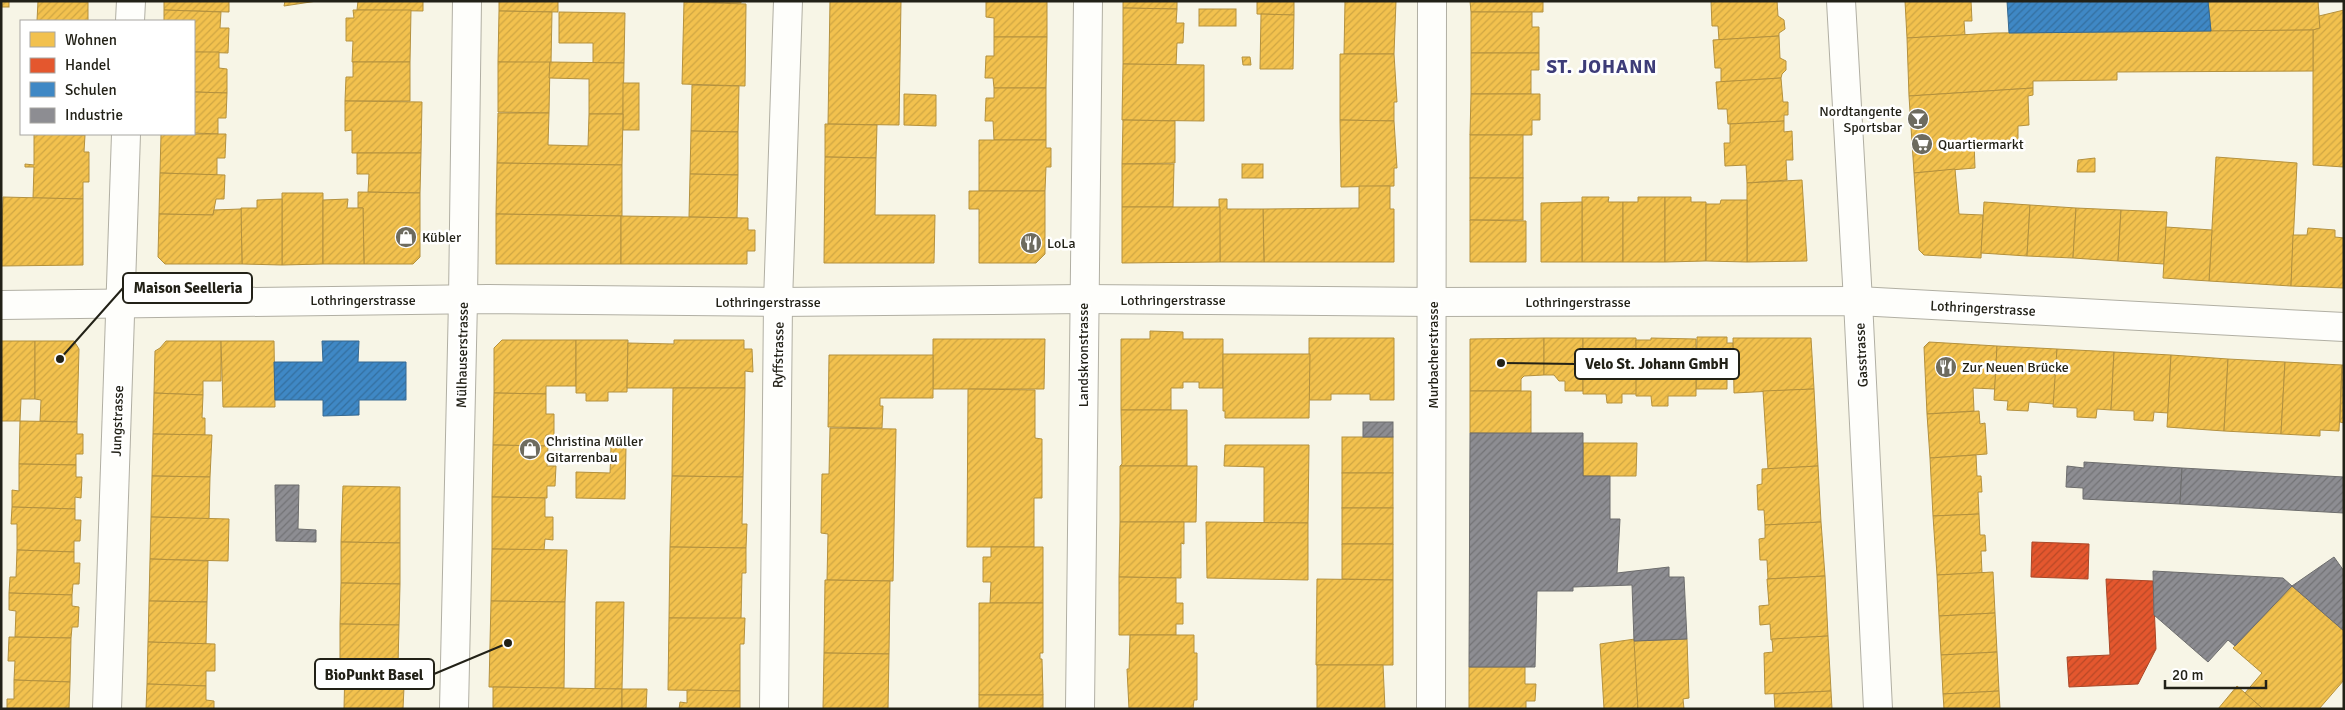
<svg xmlns="http://www.w3.org/2000/svg" width="2345" height="710" font-family="Signika,sans-serif">
<style>
.homes{fill:url(#homes-hatch);stroke:#b4913e}
.shops{fill:url(#shops-hatch);stroke:#aa4727}
.schools{fill:url(#schools-hatch);stroke:#366991}
.industry{fill:url(#industry-hatch);stroke:#6d6d6d}
.lines{fill:none;stroke-linecap:round;stroke-linejoin:round}
.minor-casing{stroke:#b1afa3;stroke-width:30}
.tertiary-casing{stroke:#b1afa3;stroke-width:30}
.minor{stroke:#fefefb;stroke-width:28}
.tertiary{stroke:#fefefb;stroke-width:28}
.labels{text-anchor:middle;stroke-width:5;stroke-linejoin:round;paint-order:stroke}
.poi-label{font-size:14px;fill:#222117;stroke:#fff;text-anchor:start}
.street-label{font-size:14px;fill:#222117;stroke:#fff}
.district-label{font-size:19px;font-weight:bold;letter-spacing:1px;fill:#3d3c78;stroke:#fff}
.leader{fill:none;stroke:#222117;stroke-width:2}
.callout-dot{fill:#222117;stroke:#fff;stroke-width:2}
.callout{fill:#fff;stroke:#222117;stroke-width:2}
.callout-label{font-size:15px;text-anchor:middle;font-weight:bold;fill:#222117}
</style>
<defs>
<pattern id="homes-hatch" width="6" height="6" patternUnits="userSpaceOnUse" patternTransform="scale(1.25)"><rect width="6" height="6" fill="#f2c14e"/><path d="M-1 1l2-2M0 6l6-6M5 7l2-2" fill="none" stroke="#cfa643"/></pattern>
<pattern id="shops-hatch" width="6" height="6" patternUnits="userSpaceOnUse" patternTransform="scale(1.25)"><rect width="6" height="6" fill="#e4572e"/><path d="M-1 1l2-2M0 6l6-6M5 7l2-2" fill="none" stroke="#b84826"/></pattern>
<pattern id="schools-hatch" width="6" height="6" patternUnits="userSpaceOnUse" patternTransform="scale(1.25)"><rect width="6" height="6" fill="#3f88c5"/><path d="M-1 1l2-2M0 6l6-6M5 7l2-2" fill="none" stroke="#346f9f"/></pattern>
<pattern id="industry-hatch" width="6" height="6" patternUnits="userSpaceOnUse" patternTransform="scale(1.25)"><rect width="6" height="6" fill="#8d8d92"/><path d="M-1 1l2-2M0 6l6-6M5 7l2-2" fill="none" stroke="#737376"/></pattern>
</defs>
<rect width="100%" height="100%" fill="#f7f5e6"/>
<g class="homes">
<rect x="1" y="1" width="8" height="6"/>
<polygon points="38,1 88,2 88,21 37,21"/>
<polygon points="164,1 229,1 229,12 164,10"/>
<polygon points="285,1 317,1 284,6"/>
<polygon points="358,1 423,1 423,11 357,10"/>
<polygon points="499,1 558,1 558,12 499,11"/>
<polygon points="684,1 741,1 741,3 684,2"/>
<polygon points="830,1 901,1 899,125 828,124"/>
<polygon points="986,1 1047,1 1047,37 994,37 994,18 986,17"/>
<polygon points="1123,1 1177,1 1177,9 1123,8"/>
<polygon points="1257,1 1294,1 1294,15 1257,14"/>
<polygon points="1345,1 1396,1 1394,54 1344,54"/>
<polygon points="1470,1 1543,1 1543,12 1471,12"/>
<polygon points="1711,1 1777,1 1778,16 1784,20 1785,29 1779,33 1779,36 1719,40 1718,26 1712,26"/>
<polygon points="1905,1 1971,1 1972,21 1964,21 1965,35 1907,38"/>
<polygon points="2208,1 2318,1 2320,28 2313,30 2211,31"/>
<polygon points="684,2 746,4 745,86 682,84"/>
<polygon points="1123,8 1177,9 1176,23 1184,23 1183,43 1177,43 1176,65 1123,64"/>
<rect x="1199" y="9" width="37" height="17"/>
<polygon points="164,10 221,12 220,28 229,28 228,53 194,52 194,21 164,21"/>
<polygon points="353,10 411,10 410,62 352,62 353,41 346,41 346,18 354,18"/>
<polygon points="2344,10 2344,167 2313,165 2313,30 2320,28 2319,16"/>
<polygon points="499,11 552,12 551,63 498,62"/>
<polygon points="559,12 625,13 624,63 593,63 593,43 559,43"/>
<polygon points="1471,12 1532,12 1532,27 1539,27 1539,53 1471,53"/>
<polygon points="1261,14 1294,15 1293,69 1260,69"/>
<polygon points="2313,30 2313,71 2117,72 2117,80 2033,81 2033,88 1909,96 1907,38 1994,33"/>
<polygon points="1779,36 1780,58 1786,61 1786,70 1782,74 1781,78 1721,82 1721,68 1715,68 1713,40"/>
<polygon points="994,37 1047,37 1046,88 994,88 993,78 985,78 986,56 994,56"/>
<polygon points="194,52 219,52 219,68 227,69 227,93 194,92"/>
<polygon points="1471,53 1539,53 1539,70 1531,70 1531,94 1471,94"/>
<polygon points="1340,54 1394,54 1397,102 1394,102 1394,121 1340,120"/>
<polygon points="1242,57 1250,57 1251,65 1243,65"/>
<polygon points="353,62 410,62 410,101 345,101 346,77 353,77"/>
<polygon points="498,62 550,62 549,113 498,112"/>
<polygon points="550,62 624,63 623,114 589,114 589,79 549,78"/>
<polygon points="1123,64 1204,65 1204,121 1122,120"/>
<polygon points="1781,78 1783,102 1788,102 1788,115 1784,115 1784,121 1728,124 1727,109 1718,109 1716,82"/>
<rect x="623" y="83" width="16" height="47"/>
<polygon points="692,85 739,86 738,132 691,131"/>
<polygon points="994,88 1046,88 1046,140 994,140 993,121 985,121 986,98 994,98"/>
<polygon points="2033,88 2033,95 2028,96 2029,125 2018,126 2018,140 1974,142 1975,168 1914,173 1909,96"/>
<polygon points="194,92 227,93 226,118 218,118 218,134 194,133"/>
<polygon points="904,94 936,95 936,126 904,125"/>
<polygon points="1471,94 1540,94 1540,120 1532,120 1532,135 1470,135"/>
<polygon points="345,101 422,102 421,153 352,153 352,130 345,131"/>
<polygon points="498,113 549,113 548,145 588,146 589,114 623,114 622,165 497,163"/>
<polygon points="1123,120 1175,121 1175,163 1122,164"/>
<polygon points="1340,120 1394,121 1397,168 1394,168 1394,186 1341,187"/>
<polygon points="1784,121 1784,132 1792,131 1793,160 1786,160 1787,180 1747,183 1746,165 1725,166 1724,143 1730,143 1730,124"/>
<polygon points="825,124 877,125 876,158 825,157"/>
<polygon points="691,131 738,132 738,175 690,174"/>
<polygon points="34,134 85,135 84,152 89,152 89,182 83,182 83,199 33,198 34,167 25,167 25,164 34,165"/>
<polygon points="36,134 85,134 85,135"/>
<polygon points="161,134 226,134 225,158 217,158 217,175 160,173"/>
<rect x="1470" y="135" width="53" height="43"/>
<polygon points="979,140 1046,140 1046,148 1051,148 1051,167 1046,167 1045,191 979,191"/>
<polygon points="357,153 421,153 420,193 368,192 369,174 357,174"/>
<polygon points="825,157 876,158 875,215 935,215 934,263 824,263"/>
<polygon points="2216,157 2297,163 2291,286 2209,281"/>
<polygon points="2095,158 2095,172 2077,172 2078,160"/>
<polygon points="497,163 622,165 622,216 496,214"/>
<polygon points="1122,164 1174,164 1173,207 1122,207"/>
<rect x="1242" y="164" width="21" height="14"/>
<polygon points="1955,169 1959,214 1983,215 1981,258 1924,255 1919,250 1914,173"/>
<polygon points="160,173 225,175 224,199 216,199 213,215 159,214"/>
<polygon points="690,174 738,175 737,218 689,217"/>
<rect x="1470" y="178" width="53" height="42"/>
<polygon points="1802,180 1807,261 1747,262 1747,183"/>
<polygon points="1359,186 1390,186 1390,209 1394,209 1394,262 1264,262 1263,209 1359,208"/>
<polygon points="969,191 1045,191 1045,254 1036,263 979,263 979,209 969,209"/>
<polygon points="358,192 420,193 420,257 413,264 364,264 363,208 358,208"/>
<polygon points="282,193 323,193 323,264 282,265"/>
<polygon points="3,197 83,199 83,265 1,266"/>
<polygon points="1582,197 1609,197 1608,202 1623,202 1623,262 1582,262"/>
<polygon points="1638,197 1665,197 1665,262 1623,262 1623,202 1638,202"/>
<polygon points="1665,197 1691,197 1691,202 1706,202 1706,261 1665,262"/>
<polygon points="282,199 282,265 242,264 241,208 257,208 257,200"/>
<polygon points="348,199 347,208 363,208 364,264 323,264 323,200"/>
<polygon points="1219,199 1227,199 1227,209 1263,209 1264,262 1220,262"/>
<polygon points="1721,200 1747,200 1747,262 1706,261 1706,204 1720,204"/>
<polygon points="1582,202 1582,262 1541,262 1541,203"/>
<polygon points="1984,202 2030,205 2027,256 1981,253"/>
<polygon points="2030,205 2076,208 2073,258 2027,256"/>
<polygon points="1122,207 1220,207 1220,262 1122,263"/>
<polygon points="2076,208 2121,210 2118,261 2073,258"/>
<polygon points="241,209 242,264 165,264 158,257 159,214 213,215 214,210"/>
<polygon points="2121,210 2167,212 2164,264 2118,261"/>
<polygon points="496,214 621,216 621,264 496,264"/>
<polygon points="621,216 748,218 748,230 755,230 755,251 747,251 747,264 621,264"/>
<polygon points="1470,220 1526,221 1526,262 1470,262"/>
<polygon points="2166,227 2212,230 2209,281 2163,278"/>
<polygon points="2308,228 2335,230 2335,237 2344,238 2344,288 2291,286 2293,235 2307,235"/>
<polygon points="1150,331 1183,332 1183,339 1223,339 1223,388 1199,388 1199,382 1183,382 1183,388 1171,388 1171,410 1121,410 1121,339 1150,339"/>
<polygon points="1697,337 1727,337 1727,343 1733,343 1734,375 1727,375 1727,389 1696,389"/>
<polygon points="1309,338 1394,338 1394,400 1370,400 1370,394 1331,394 1331,400 1309,400"/>
<polygon points="1544,338 1544,375 1524,376 1521,379 1521,391 1470,391 1470,339"/>
<polygon points="1544,338 1583,338 1583,391 1565,391 1565,381 1559,381 1554,375 1544,375"/>
<polygon points="1583,338 1636,338 1637,394 1622,394 1622,403 1607,403 1606,394 1583,394"/>
<polygon points="1651,338 1696,339 1696,396 1668,396 1668,406 1652,406 1651,396 1636,396 1636,340 1651,340"/>
<polygon points="1733,338 1811,338 1814,389 1734,393"/>
<polygon points="933,339 1045,339 1044,389 933,389"/>
<polygon points="502,340 576,340 576,386 546,386 546,394 494,393 494,348"/>
<polygon points="576,340 628,340 627,392 608,392 608,401 586,401 586,393 576,393"/>
<polygon points="674,340 744,340 744,349 752,349 753,372 745,371 745,388 627,388 628,343 674,344"/>
<polygon points="1,341 35,341 35,399 21,399 20,421 1,421"/>
<polygon points="35,341 74,341 79,349 77,422 40,421 41,400 35,399"/>
<polygon points="166,341 221,341 221,381 203,381 203,395 154,393 155,351 160,348"/>
<polygon points="221,341 274,341 275,407 223,407"/>
<polygon points="1929,342 1997,346 1995,389 1973,388 1974,411 1927,414 1924,347"/>
<polygon points="1997,346 2057,349 2054,404 2029,402 2028,411 2007,410 2008,401 1994,400"/>
<polygon points="2057,349 2114,352 2111,410 2097,409 2096,418 2077,417 2077,408 2053,407"/>
<polygon points="2114,352 2171,355 2168,413 2154,412 2153,421 2134,420 2134,411 2111,410"/>
<polygon points="1223,354 1310,354 1309,418 1225,418 1225,411 1223,411"/>
<polygon points="829,355 933,355 933,398 880,398 880,406 883,406 882,428 828,427"/>
<polygon points="2171,355 2228,359 2224,431 2167,427"/>
<polygon points="2228,359 2285,362 2281,434 2224,431"/>
<polygon points="2285,362 2342,365 2339,431 2320,430 2320,436 2281,434"/>
<polygon points="2342,365 2344,365 2344,423 2340,422"/>
<polygon points="673,388 745,388 743,477 672,476"/>
<polygon points="968,389 1035,390 1035,438 1042,439 1042,498 1034,498 1034,547 967,547"/>
<polygon points="1814,389 1818,466 1768,469 1763,391"/>
<polygon points="1470,391 1531,391 1531,434 1470,433"/>
<polygon points="154,393 203,395 202,418 205,418 205,435 153,434"/>
<polygon points="494,393 546,394 546,414 554,414 554,436 546,435 545,446 493,445"/>
<polygon points="1121,410 1187,410 1187,466 1120,466 1122,464"/>
<polygon points="1979,411 1980,424 1985,423 1987,454 1930,458 1927,414"/>
<polygon points="20,421 77,422 77,434 83,434 83,454 76,454 76,465 19,464"/>
<polygon points="830,428 896,429 893,581 827,580 828,534 821,533 822,474 829,474"/>
<polygon points="153,434 212,435 210,477 152,476"/>
<rect x="1342" y="437" width="51" height="36"/>
<polygon points="1583,443 1637,443 1636,476 1583,476"/>
<polygon points="493,445 548,446 547,466 556,466 555,486 547,486 547,498 492,497"/>
<polygon points="1225,445 1309,445 1308,523 1264,523 1264,467 1224,466"/>
<polygon points="611,447 626,447 625,499 576,498 576,472 610,473"/>
<polygon points="1976,455 1977,476 1981,476 1982,492 1978,492 1979,514 1933,516 1930,458"/>
<polygon points="19,464 76,465 76,477 82,477 81,498 75,497 75,509 12,507 12,490 19,491"/>
<polygon points="1120,466 1197,466 1196,522 1120,522"/>
<polygon points="1818,466 1821,522 1765,525 1764,510 1758,510 1757,485 1762,484 1762,469"/>
<rect x="1342" y="473" width="51" height="35"/>
<polygon points="152,476 210,477 209,519 151,517"/>
<polygon points="672,476 743,477 742,524 747,524 746,548 670,547"/>
<polygon points="343,486 400,487 400,543 341,542"/>
<polygon points="492,497 545,498 545,517 553,517 553,540 545,539 544,550 492,549"/>
<polygon points="12,507 75,509 75,520 81,520 80,541 74,541 74,552 17,550 17,524 11,524"/>
<rect x="1342" y="508" width="51" height="36"/>
<polygon points="1979,514 1980,535 1985,535 1986,551 1981,551 1982,573 1937,575 1933,516"/>
<polygon points="151,517 229,519 228,561 150,559"/>
<polygon points="1120,522 1184,522 1184,544 1181,543 1181,578 1119,577"/>
<polygon points="1206,522 1308,523 1308,580 1207,578"/>
<polygon points="1821,522 1825,576 1768,579 1767,560 1760,560 1759,539 1765,538 1765,525"/>
<polygon points="341,542 400,543 400,584 341,583"/>
<polygon points="1342,544 1393,544 1393,580 1342,579"/>
<polygon points="670,547 746,548 746,573 742,573 741,619 669,618"/>
<polygon points="991,547 1043,547 1043,603 990,603 991,582 983,582 983,557 991,557"/>
<polygon points="492,549 567,550 565,602 491,601"/>
<polygon points="17,550 74,552 74,563 80,563 79,584 73,584 72,595 9,593 10,577 16,577"/>
<polygon points="150,559 208,561 207,602 149,601"/>
<polygon points="1993,572 1995,613 1939,616 1937,575"/>
<polygon points="1825,576 1828,636 1771,640 1770,624 1760,625 1759,606 1769,605 1767,579"/>
<polygon points="1119,577 1176,578 1176,603 1183,603 1183,624 1176,624 1176,635 1119,635"/>
<polygon points="1317,579 1393,580 1393,665 1316,665"/>
<polygon points="825,580 890,581 889,654 824,653"/>
<polygon points="341,583 400,584 399,625 340,624"/>
<polygon points="2292,586 2344,631 2344,680 2319,709 2263,709 2245,693 2262,673 2233,648"/>
<polygon points="9,593 72,595 72,606 79,607 78,627 72,627 71,638 15,637 16,611 9,610"/>
<polygon points="149,601 207,602 206,644 148,642"/>
<polygon points="491,601 565,602 564,688 489,687"/>
<polygon points="596,602 624,602 622,689 595,689"/>
<polygon points="979,603 1043,603 1043,653 1040,653 1040,659 1042,659 1043,695 979,695"/>
<polygon points="1995,613 1997,652 1941,655 1939,616"/>
<polygon points="669,618 745,618 744,644 740,644 740,691 668,690"/>
<polygon points="340,624 399,625 398,665 340,665"/>
<polygon points="1130,635 1194,635 1194,653 1197,653 1197,700 1194,700 1193,709 1129,709 1127,669 1129,669"/>
<polygon points="1828,636 1831,691 1765,694 1764,653 1773,652 1772,639"/>
<polygon points="9,637 71,638 70,682 14,680 15,661 8,661"/>
<polygon points="1635,639 1638,709 1604,709 1600,644"/>
<polygon points="1687,639 1689,698 1683,699 1684,709 1638,709 1634,641"/>
<polygon points="148,642 215,644 215,671 206,671 206,686 147,684"/>
<polygon points="1997,652 1999,691 1943,694 1941,655"/>
<polygon points="824,653 889,654 888,709 823,709"/>
<polygon points="345,665 398,665 398,683 404,687 403,709 344,709"/>
<polygon points="1317,665 1383,665 1385,709 1317,709"/>
<polygon points="1469,667 1525,667 1525,684 1536,684 1535,701 1526,701 1526,709 1469,709"/>
<polygon points="14,680 70,682 69,709 7,709 7,699 14,699"/>
<polygon points="147,684 206,686 206,700 214,701 214,709 146,709"/>
<polygon points="2237,686 2245,693 2263,709 2218,709"/>
<polygon points="493,687 622,689 622,709 493,709"/>
<polygon points="622,689 647,689 646,709 622,709"/>
<polygon points="687,690 740,691 740,709 679,709 680,702 687,703"/>
<polygon points="1831,691 1832,709 1775,709 1774,694"/>
<polygon points="1999,691 2000,709 1944,709 1943,694"/>
<rect x="979" y="695" width="64" height="14"/>
</g>
<g class="shops">
<polygon points="2032,542 2089,544 2088,579 2031,577"/>
<polygon points="2106,579 2153,581 2156,649 2138,684 2069,687 2067,657 2110,655"/>
</g>
<g class="schools">
<polygon points="2007,1 2208,1 2211,31 2009,33"/>
<polygon points="322,341 359,341 358,362 406,362 406,400 359,400 359,415 323,416 323,400 275,400 274,362 323,362"/>
</g>
<g class="industry">
<rect x="1363" y="422" width="30" height="15"/>
<polygon points="1470,433 1583,433 1583,476 1610,476 1610,519 1620,519 1617,573 1669,567 1669,577 1684,577 1687,639 1634,641 1632,585 1573,587 1573,591 1537,591 1535,667 1469,667"/>
<polygon points="2084,462 2182,468 2180,504 2083,499 2083,488 2066,487 2067,466 2084,468"/>
<polygon points="2182,468 2344,477 2344,513 2180,504"/>
<polygon points="275,485 299,485 298,529 316,530 316,542 276,541"/>
<polygon points="2334,557 2344,571 2344,631 2292,586"/>
<polygon points="2153,571 2283,578 2292,586 2235,646 2228,640 2208,662 2154,615"/>
</g>
<g class="lines">
<g class="minor-casing">
<g id="minor">
<polyline points="1841,1 1858,301 1878,709"/>
<polyline points="130,21 131,1"/>
<polyline points="1,305 488,299 778,302 1083,299 1433,302 1858,301 2344,327"/>
<polyline points="107,709 126,134"/>
<polyline points="774,709 778,302 788,1"/>
<polyline points="1080,709 1088,1"/>
<polyline points="1431,709 1432,1"/>
</g>
</g>
<g class="tertiary-casing">
<polyline id="tertiary" points="454,709 463,300 467,1"/>
</g>
<use href="#minor" class="minor"/>
<use href="#tertiary" class="tertiary"/>
</g>
<defs>
<g id="bar-disc" transform="scale(1.125)"><circle r="9.5" fill="#6d6b5f" stroke="#fff"/><path d="M-6-5H6L.8 .8V4.5H3.5V6h-7V4.5H-.8V.8Z" fill="#fff"/></g>
<g id="supermarket-disc" transform="scale(1.125)"><circle r="9.5" fill="#6d6b5f" stroke="#fff"/><path d="M-6-5.5h2.5l.6 2H6L4.5 2H-2.5L-4.4-4H-6ZM-1.5 3.2a1.3 1.3 0 1 0 .1 0ZM3 3.2a1.3 1.3 0 1 0 .1 0Z" fill="#fff"/></g>
<g id="shop-disc" transform="scale(1.125)"><circle r="9.5" fill="#6d6b5f" stroke="#fff"/><path d="M-5-2.5h2.3a2.7 3.5 0 0 1 5.4 0H5L5.5 6h-11ZM-1.5-2.5h3a1.5 2.3 0 0 0-3 0Z" fill="#fff"/></g>
<g id="restaurant-disc" transform="scale(1.125)"><circle r="9.5" fill="#6d6b5f" stroke="#fff"/><path d="M-5-6h1v4h1v-4h1v4h1v-4h1v5L-1.5 .5V6h-2V.5L-5-1ZM5-6V6H3V1.5H1.5Q1.5-4 5-6Z" fill="#fff"/></g>
</defs>
<g fill-rule="evenodd">
<use href="#bar-disc" x="1918" y="119"/>
<use href="#supermarket-disc" x="1922" y="144"/>
<use href="#shop-disc" x="406" y="237"/>
<use href="#restaurant-disc" x="1031" y="243"/>
<use href="#restaurant-disc" x="1946" y="367"/>
<use href="#shop-disc" x="530" y="449"/>
</g>
<g class="labels">
<g class="poi-label">
<text x="1902" y="116" text-anchor="end">Nordtangente<tspan x="1902" dy="16">Sportsbar</tspan></text>
<text x="1938" y="149">Quartiermarkt</text>
<text x="422" y="242">Kübler</text>
<text x="1047" y="248">LoLa</text>
<text x="1962" y="372">Zur Neuen Brücke</text>
<text x="546" y="446">Christina Müller<tspan x="546" dy="16">Gitarrenbau</tspan></text>
</g>
<g class="street-label">
<text x="363" y="305">Lothringerstrasse</text>
<text x="1173" y="305">Lothringerstrasse</text>
<text x="768" y="307">Lothringerstrasse</text>
<text x="1578" y="307">Lothringerstrasse</text>
<text transform="translate(1983 308) rotate(3)" y="5">Lothringerstrasse</text>
<text transform="translate(462 355) rotate(-89)" y="5">Mülhauserstrasse</text>
<text transform="translate(778 355) rotate(-89)" y="5">Ryffstrasse</text>
<text transform="translate(1083 355) rotate(-90)" y="5">Landskronstrasse</text>
<text transform="translate(1433 355) rotate(-90)" y="5">Murbacherstrasse</text>
<text transform="translate(1861 355) rotate(-93)" y="5">Gasstrasse</text>
<text transform="translate(117 421) rotate(-88)" y="5">Jungstrasse</text>
</g>
<g class="district-label">
<text x="1602" y="73">ST. JOHANN</text>
</g>
</g>
<path class="leader" d="M60 359L123 288M1501 363L1575 364M508 643L434 674"/>
<g class="callout-dot">
<circle cx="60" cy="359" r="5"/>
<circle cx="1501" cy="363" r="5"/>
<circle cx="508" cy="643" r="5"/>
</g>
<g class="callout">
<rect x="123" y="273" width="129" height="30" rx="5"/>
<rect x="1575" y="349" width="164" height="30" rx="5"/>
<rect x="315" y="659" width="119" height="30" rx="5"/>
</g>
<g class="callout-label">
<text x="188" y="293">Maison Seelleria</text>
<text x="1657" y="369">Velo St. Johann GmbH</text>
<text x="374" y="680">BioPunkt Basel</text>
</g>
<rect width="2345" height="710" fill="none" stroke="#222117" stroke-width="5"/>
<rect x="20" y="20" width="175" height="115" fill="#ffffff" stroke="#a7a6a2"/>
<rect x="30" y="32" width="25" height="15" fill="#f2c14e" stroke="#a7a6a2"/>
<text x="65" y="45" font-size="15" fill="#222117">Wohnen</text>
<rect x="30" y="58" width="25" height="15" fill="#e4572e" stroke="#a7a6a2"/>
<text x="65" y="70" font-size="15" fill="#222117">Handel</text>
<rect x="30" y="82" width="25" height="15" fill="#3f88c5" stroke="#a7a6a2"/>
<text x="65" y="95" font-size="15" fill="#222117">Schulen</text>
<rect x="30" y="108" width="25" height="15" fill="#8d8d92" stroke="#a7a6a2"/>
<text x="65" y="120" font-size="15" fill="#222117">Industrie</text>
<path d="M2165 680v8h101v-8" fill="none" stroke="#222117" stroke-width="2.5"/>
<text x="2172" y="680" font-size="15" fill="#222117" stroke="#ffffff" stroke-width="4" paint-order="stroke">20 m</text>
</svg>
